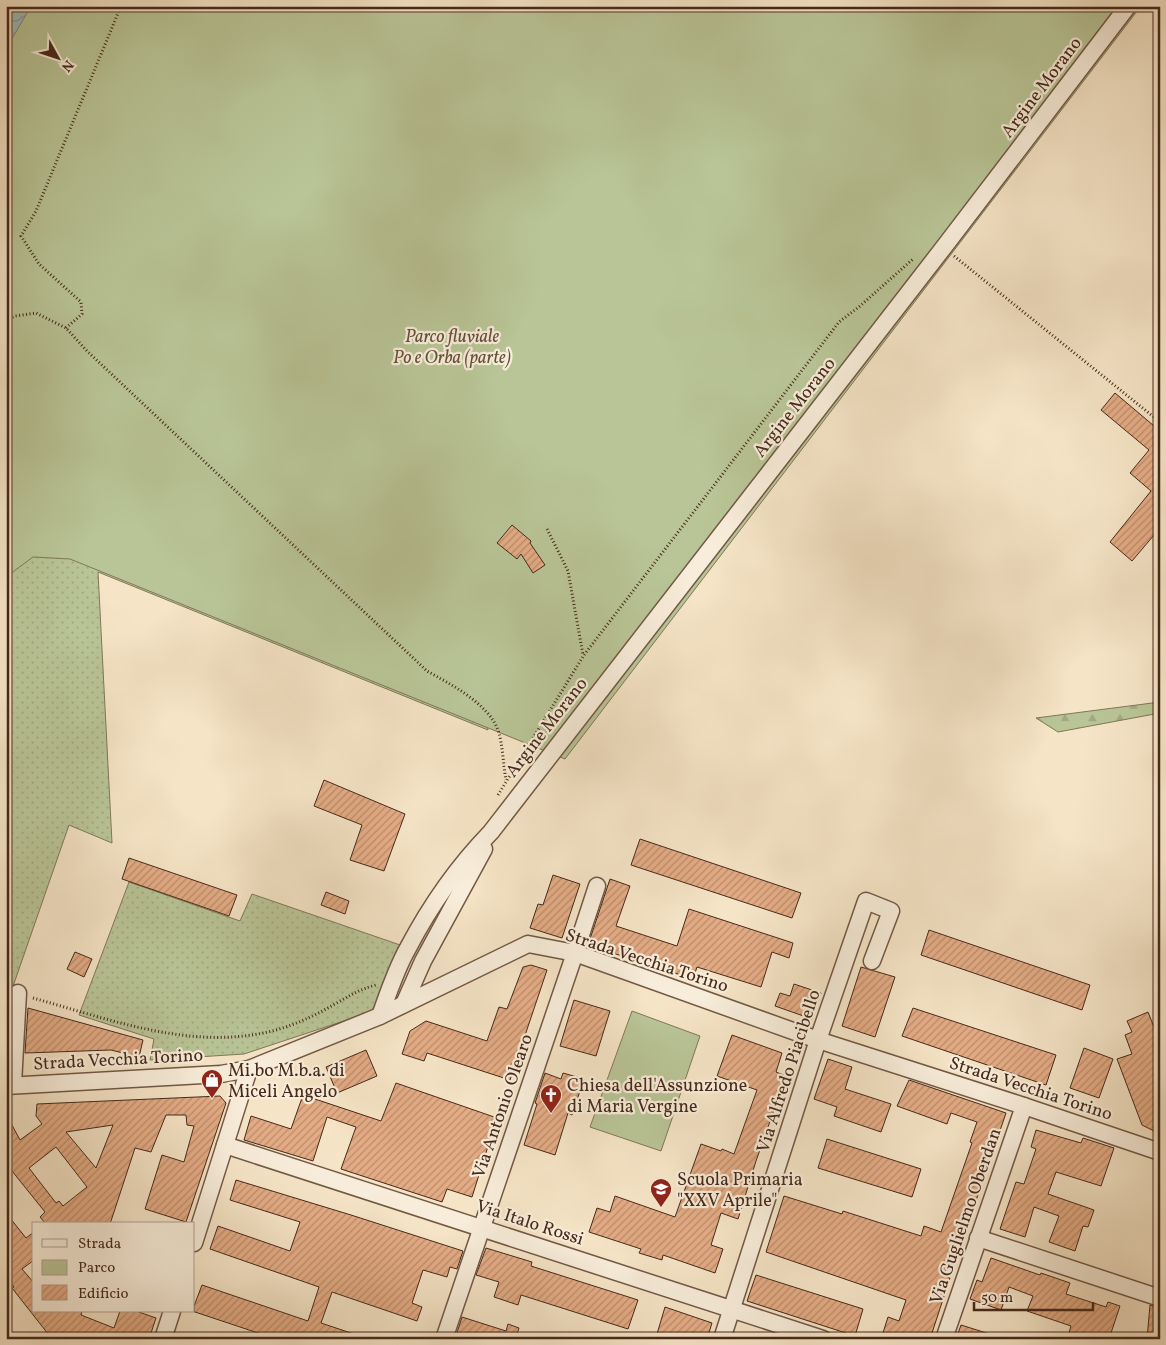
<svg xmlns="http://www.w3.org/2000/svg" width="1166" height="1345" font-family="Vollkorn,serif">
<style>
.grass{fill:url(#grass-dots);stroke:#807758}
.forest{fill:url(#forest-firs);stroke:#807758}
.green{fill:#b9c597;stroke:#807758}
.water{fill:url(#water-waves);stroke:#7a827b}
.building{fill:url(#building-hatch);stroke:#46291a;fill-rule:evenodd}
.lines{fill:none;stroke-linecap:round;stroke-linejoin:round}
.minor-casing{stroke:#725845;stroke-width:19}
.path{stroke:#46291a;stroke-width:3;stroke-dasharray:1 2.5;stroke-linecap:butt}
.minor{stroke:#f8edda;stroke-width:16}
.labels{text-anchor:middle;stroke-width:4.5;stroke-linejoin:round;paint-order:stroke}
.street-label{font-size:18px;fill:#46291a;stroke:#f8edda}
.park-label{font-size:18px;font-style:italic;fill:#635039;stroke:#f8edda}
.poi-label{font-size:18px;fill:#46291a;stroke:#f8edda;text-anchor:start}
</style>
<defs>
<pattern id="grass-dots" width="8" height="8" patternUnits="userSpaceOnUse" patternTransform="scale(1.25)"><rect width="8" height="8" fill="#b9c597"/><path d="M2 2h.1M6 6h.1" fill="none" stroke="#a0a982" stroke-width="1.8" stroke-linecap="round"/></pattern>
<pattern id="forest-firs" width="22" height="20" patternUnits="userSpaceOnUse" patternTransform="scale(1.25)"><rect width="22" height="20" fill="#b9c597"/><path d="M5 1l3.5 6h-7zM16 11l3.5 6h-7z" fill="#a0a982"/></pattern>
<pattern id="water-waves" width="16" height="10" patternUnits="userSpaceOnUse" patternTransform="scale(1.25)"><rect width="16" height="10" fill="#9dbebb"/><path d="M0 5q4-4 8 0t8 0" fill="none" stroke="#829a97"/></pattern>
<pattern id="building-hatch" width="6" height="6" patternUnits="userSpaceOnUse" patternTransform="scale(1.25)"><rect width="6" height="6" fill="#e4ac85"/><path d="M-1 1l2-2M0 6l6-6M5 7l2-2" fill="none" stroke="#bb8c6c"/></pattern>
</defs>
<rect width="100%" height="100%" fill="#f5e4c6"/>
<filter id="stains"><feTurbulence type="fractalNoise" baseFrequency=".004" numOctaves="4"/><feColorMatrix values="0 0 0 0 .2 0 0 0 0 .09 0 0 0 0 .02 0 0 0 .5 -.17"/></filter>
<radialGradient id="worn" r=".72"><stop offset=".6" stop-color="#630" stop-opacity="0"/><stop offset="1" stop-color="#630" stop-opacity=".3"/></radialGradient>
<g class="grass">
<polygon points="6,49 486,710 488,730 98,572 112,843 69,825 10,995 6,993"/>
<polygon points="129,882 240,921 252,894 406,947 371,1012 244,1054 150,1060 154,1039 79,1015"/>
</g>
<polygon class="forest" points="1160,702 1160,713 1058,732 1036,718"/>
<g class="green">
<polygon points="6,6 1141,6 565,759 70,559 33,557 6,577"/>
<polygon points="632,1011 700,1036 661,1151 590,1127"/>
</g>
<polygon class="water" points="6,6 31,6 6,49"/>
<g class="building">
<polygon points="1115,393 1160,431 1160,528 1132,561 1110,542 1151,491 1130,473 1149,450 1101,410"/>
<polygon points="512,525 531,541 530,543 545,565 533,573 521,554 517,559 497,543"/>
<polygon points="324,780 405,814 384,871 350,860 362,825 314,806"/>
<polygon points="640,839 801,893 792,918 631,865"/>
<polygon points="129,858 237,895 229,916 122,879"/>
<polygon points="553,875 580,884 562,938 530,928 538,904 543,905"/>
<polygon points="610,879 630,886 616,926 677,946 689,909 793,943 789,958 772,952 761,987 697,967 693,979 588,945"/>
<polygon points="326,892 349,901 345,914 321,905"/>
<polygon points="929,930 1090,985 1082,1010 921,955"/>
<polygon points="75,952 92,959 84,977 67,969"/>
<polygon points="531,965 547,970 510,1080 427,1053 424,1061 402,1054 410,1031 426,1021 487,1041 499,1007 507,1009 523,967"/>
<polygon points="861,967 895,977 875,1037 842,1026"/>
<polygon points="794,984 821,993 812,1019 775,1006 780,993 790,996"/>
<polygon points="574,1000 610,1011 596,1056 560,1046"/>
<polygon points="28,1008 143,1040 139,1057 111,1050 25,1053"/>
<polygon points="913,1008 1056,1055 1046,1085 902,1036"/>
<polygon points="1148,1012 1160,1042 1160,1134 1142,1125 1117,1059 1132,1054 1125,1035 1132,1032 1127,1021"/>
<polygon points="732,1035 782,1053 776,1072 786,1076 756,1161 738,1219 721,1213 711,1245 723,1249 715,1273 663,1255 662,1260 639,1253 641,1249 589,1232 597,1208 610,1212 615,1196 675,1217 701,1144 721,1151 722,1149 734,1154 757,1090 717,1076"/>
<polygon points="1084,1048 1113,1059 1099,1098 1070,1088"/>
<polygon points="366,1050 377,1076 337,1093 326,1067"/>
<polygon points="828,1059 852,1067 845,1089 891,1104 881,1132 834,1116 837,1107 814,1099"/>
<polygon points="545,1073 561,1079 563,1073 584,1079 572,1115 568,1113 555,1155 524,1145 537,1104 535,1103"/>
<polygon points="909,1080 1006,1113 970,1218 963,1216 944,1276 950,1278 930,1339 881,1339 888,1317 899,1321 906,1300 766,1252 784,1196 842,1214 843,1211 921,1236 924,1226 941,1232 972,1143 970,1142 977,1122 951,1113 947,1124 897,1106"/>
<polygon points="396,1083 497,1118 472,1197 447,1189 442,1202 341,1169 356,1127 327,1117 313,1161 244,1140 251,1116 291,1129 303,1095 381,1121"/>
<path d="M220,1096L226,1103L186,1222L145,1209L162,1155L184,1162L194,1126L187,1125L186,1115H166L151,1152L135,1148L110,1224H46L40,1217L45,1212L12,1171L6,1175V1114L20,1140L42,1124L36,1116L37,1104ZM113,1125L96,1168L66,1132ZM56,1147L87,1187L63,1206L59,1201L56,1203L29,1168Z"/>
<polygon points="1036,1130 1081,1143 1083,1138 1114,1148 1101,1186 1056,1172 1048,1194 1094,1210 1088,1227 1083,1226 1075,1251 1049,1242 1059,1216 1034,1207 1025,1237 1000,1229 1016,1182 1024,1184 1036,1149 1031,1147"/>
<polygon points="827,1139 921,1169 912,1197 818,1168"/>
<polygon points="236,1180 351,1215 463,1251 457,1269 450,1267 447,1277 423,1270 412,1303 422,1307 417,1321 332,1292 321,1323 360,1336 359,1339 276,1339 192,1311 194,1311 194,1306 202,1285 308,1321 319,1287 210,1249 218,1226 290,1251 300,1222 230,1200"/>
<polygon points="6,1213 26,1238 34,1232 34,1260 22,1269 34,1283 34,1311 82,1311 81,1315 114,1328 120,1311 136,1311 156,1318 149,1339 52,1339 12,1288 14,1287 6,1277"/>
<polygon points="486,1248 532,1262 531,1266 638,1300 628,1329 521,1295 518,1305 494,1297 499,1282 476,1275"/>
<polygon points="991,1258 1040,1275 1041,1273 1070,1283 1066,1294 1106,1307 1108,1302 1120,1306 1109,1339 1076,1339 1068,1336 1071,1326 1027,1311 1033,1296 1009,1287 1001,1310 970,1299 977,1280 982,1282"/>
<polygon points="756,1275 863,1309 855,1336 747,1301"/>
<polygon points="1150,1305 1160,1308 1160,1339 1147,1339"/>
<polygon points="665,1307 712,1323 707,1339 672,1339 657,1334"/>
<polygon points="462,1317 506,1331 508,1324 519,1328 517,1334 522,1336 522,1339 455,1339"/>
<polygon points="961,1325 996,1336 996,1339 956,1339"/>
</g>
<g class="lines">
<g class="minor-casing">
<g id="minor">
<polyline points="404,1004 423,961 484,849"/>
<path d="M380,1016C388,994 396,969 408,948C430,906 458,866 491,832L944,247L1128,6"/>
<polyline points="13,1084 18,993"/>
<polyline points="6,1086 221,1074 249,1069 380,1016 528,944 575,953 818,1040 1024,1106 1160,1152"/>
<polyline points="225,1145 823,1339"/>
<polyline points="978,1238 1160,1298"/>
<polyline points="194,1243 249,1069"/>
<polyline points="163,1339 172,1311"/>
<polyline points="444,1339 575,953 597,886"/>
<polyline points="722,1339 818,1040 866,901 891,911 872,961"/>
<polyline points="944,1339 1024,1106"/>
</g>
</g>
<g class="path">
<polyline points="954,256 1160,422"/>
<path d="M6,320L15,316L36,313L66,328L87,351L427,671C450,684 488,703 498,730C503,745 503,764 506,780"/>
<polyline points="66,328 82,314 81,302 39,264 21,236 36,211 121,6"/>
<polyline points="547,529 568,571 583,655"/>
<polyline points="498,795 584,655 839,322 860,306 913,259"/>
<path d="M33,998C112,1020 194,1052 276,1030C297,1024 316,1015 335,1004C349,996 360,989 376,985"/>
</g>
<use href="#minor" class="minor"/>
</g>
<defs>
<g id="shop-pin" transform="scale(1.125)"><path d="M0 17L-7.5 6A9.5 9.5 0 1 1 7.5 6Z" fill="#8f2418" stroke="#f8edda"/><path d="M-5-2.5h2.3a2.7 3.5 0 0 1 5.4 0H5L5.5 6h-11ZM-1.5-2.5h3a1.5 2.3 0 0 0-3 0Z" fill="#fff"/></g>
<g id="church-pin" transform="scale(1.125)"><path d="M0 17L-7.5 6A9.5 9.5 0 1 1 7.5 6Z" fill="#8f2418" stroke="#f8edda"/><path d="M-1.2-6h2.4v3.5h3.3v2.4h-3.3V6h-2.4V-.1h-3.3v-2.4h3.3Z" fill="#fff"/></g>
<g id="school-pin" transform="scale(1.125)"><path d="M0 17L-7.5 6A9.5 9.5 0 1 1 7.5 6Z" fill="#8f2418" stroke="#f8edda"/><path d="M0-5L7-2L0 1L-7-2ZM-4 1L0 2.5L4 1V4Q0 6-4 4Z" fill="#fff"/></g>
</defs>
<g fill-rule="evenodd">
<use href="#shop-pin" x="212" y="1080"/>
<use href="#church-pin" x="551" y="1095"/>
<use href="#school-pin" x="661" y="1189"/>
</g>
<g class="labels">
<g class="street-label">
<text transform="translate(1041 87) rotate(-53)" y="6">Argine Morano</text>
<text transform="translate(794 407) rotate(-52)" y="6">Argine Morano</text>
<text transform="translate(546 727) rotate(-52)" y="6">Argine Morano</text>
<text transform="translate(647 960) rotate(18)" y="6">Strada Vecchia Torino</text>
<text transform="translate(118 1059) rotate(-3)" y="6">Strada Vecchia Torino</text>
<text transform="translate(788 1071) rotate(-72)" y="6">Via Alfredo Piacibello</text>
<text transform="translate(1031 1088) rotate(18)" y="6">Strada Vecchia Torino</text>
<text transform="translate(502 1106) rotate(-71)" y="6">Via Antonio Olearo</text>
<text transform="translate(965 1216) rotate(-71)" y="6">Via Guglielmo Oberdan</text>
<text transform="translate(530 1222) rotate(18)" y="6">Via Italo Rossi</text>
</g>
<g class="park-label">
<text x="452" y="342">Parco fluviale<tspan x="452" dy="21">Po e Orba (parte)</tspan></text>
</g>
<g class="poi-label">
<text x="228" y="1076">Mi.bo M.b.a. di<tspan x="228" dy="21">Miceli Angelo</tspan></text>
<text x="567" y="1091">Chiesa dell'Assunzione<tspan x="567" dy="21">di Maria Vergine</tspan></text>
<text x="677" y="1185">Scuola Primaria<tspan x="677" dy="21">"XXV Aprile"</tspan></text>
</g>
</g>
<rect width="1166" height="1345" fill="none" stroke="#f5e4c6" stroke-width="25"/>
<rect x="8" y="8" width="1151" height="1330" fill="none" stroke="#46291a" stroke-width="2.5"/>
<rect x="12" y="12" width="1141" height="1320" fill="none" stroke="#46291a"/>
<rect x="32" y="1222" width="162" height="90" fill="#f8edda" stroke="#b19f8d"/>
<rect x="42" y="1239" width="25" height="8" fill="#f8edda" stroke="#b19f8d"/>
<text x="78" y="1248" font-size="15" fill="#46291a">Strada</text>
<rect x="42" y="1260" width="25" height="15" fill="#b9c597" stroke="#b19f8d"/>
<text x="78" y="1272" font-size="15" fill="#46291a">Parco</text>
<rect x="42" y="1285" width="25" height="15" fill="url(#building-hatch)" stroke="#b19f8d"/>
<text x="78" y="1298" font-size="15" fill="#46291a">Edificio</text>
<g transform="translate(58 58) rotate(130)" stroke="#f8edda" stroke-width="4" paint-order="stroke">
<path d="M0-4L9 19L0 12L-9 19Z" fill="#46291a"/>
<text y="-8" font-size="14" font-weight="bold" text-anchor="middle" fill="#46291a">N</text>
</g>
<path d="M974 1302v8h119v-8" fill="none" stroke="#46291a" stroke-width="2.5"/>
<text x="981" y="1302" font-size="15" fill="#46291a" stroke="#f8edda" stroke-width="4" paint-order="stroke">50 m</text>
<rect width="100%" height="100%" filter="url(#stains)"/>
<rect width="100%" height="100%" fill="url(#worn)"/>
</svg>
